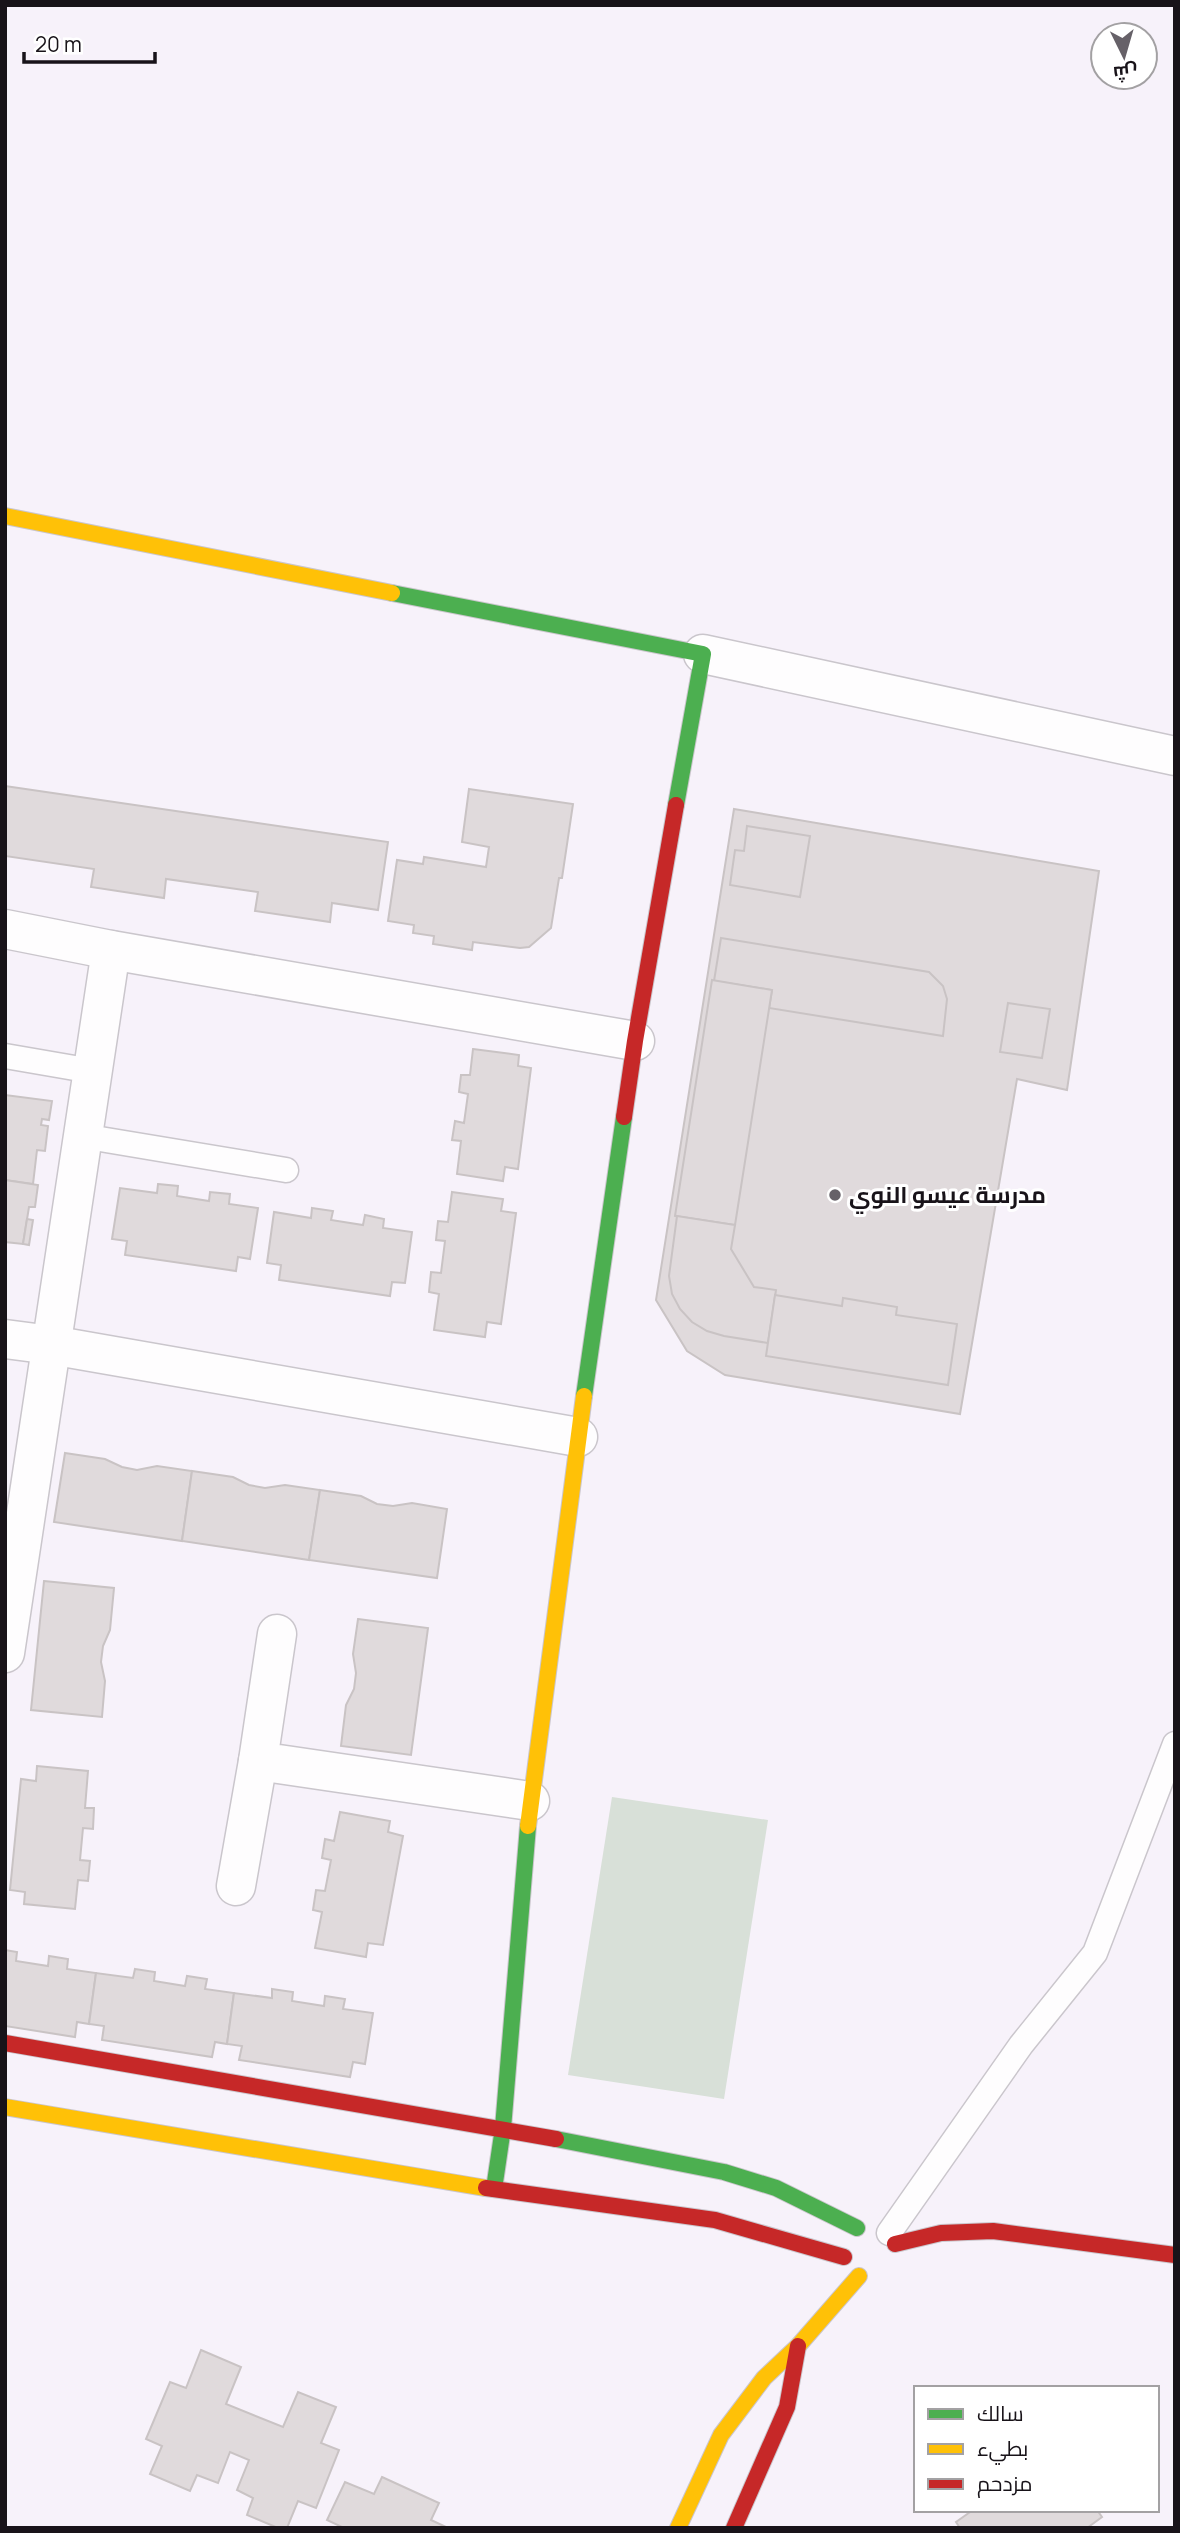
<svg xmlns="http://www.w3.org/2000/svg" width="1180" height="2533" font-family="Manrope,Cairo,sans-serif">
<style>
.green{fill:#d8e0d8}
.building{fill:#e0dadc;stroke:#c9c3c4;stroke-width:2}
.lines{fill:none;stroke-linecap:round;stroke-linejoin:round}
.lane-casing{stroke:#cac6cc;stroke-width:27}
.street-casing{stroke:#cac6cc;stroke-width:41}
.fast-casing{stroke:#cac6cc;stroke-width:18}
.slow-casing{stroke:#cac6cc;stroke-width:18}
.jam-casing{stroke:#cac6cc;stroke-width:18}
.lane{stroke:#fefdfe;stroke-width:24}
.street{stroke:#fefdfe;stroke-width:38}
.fast{stroke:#4caf50;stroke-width:16}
.slow{stroke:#ffc107;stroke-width:16}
.jam{stroke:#c62828;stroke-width:16}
.poi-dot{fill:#666168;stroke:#fff;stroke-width:2.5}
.labels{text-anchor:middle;stroke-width:6;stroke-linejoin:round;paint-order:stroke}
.poi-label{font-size:23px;font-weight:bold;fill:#181319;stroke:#fff;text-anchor:start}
</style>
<rect width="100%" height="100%" fill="#f7f2fa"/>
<polygon class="green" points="612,1797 768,1820 724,2099 568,2075"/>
<g class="building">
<polygon points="5,786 388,842 378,910 332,903 330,922 255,911 258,892 166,879 164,898 91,887 94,869 5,856"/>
<polygon points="469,789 573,804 562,878 559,878 551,928 529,947 520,948 473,942 472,950 433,944 434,936 413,933 414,925 388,921 397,860 423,864 424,857 486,867 489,847 462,842"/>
<polygon points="734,809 1099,871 1067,1090 1017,1079 960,1414 725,1375 687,1351 656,1300"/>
<polygon points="747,826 810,836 800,897 730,885 735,850 744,851"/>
<polygon points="721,938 929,972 943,986 947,999 943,1036 769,1008 772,990 714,981"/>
<polygon points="712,980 772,990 735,1225 675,1216"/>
<polygon points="1008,1003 1050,1009 1042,1058 1000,1052"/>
<polygon points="473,1049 519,1055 518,1066 531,1068 518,1169 505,1167 503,1181 457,1174 461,1141 452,1140 455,1121 464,1123 468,1094 459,1092 461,1075 470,1075"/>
<polygon points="5,1095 52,1101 49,1120 42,1119 41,1125 48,1126 45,1151 37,1150 33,1184 5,1180"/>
<polygon points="5,1180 38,1185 35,1207 29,1207 23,1244 5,1242"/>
<polygon points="158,1184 178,1186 177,1196 209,1201 210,1192 230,1194 229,1204 258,1208 250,1259 238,1257 236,1271 125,1255 127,1241 112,1239 120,1188 157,1193"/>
<polygon points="452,1192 503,1199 501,1211 516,1213 501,1324 487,1322 485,1337 434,1330 439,1294 429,1292 431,1272 441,1273 445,1241 436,1240 438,1221 448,1222"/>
<polygon points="312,1208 333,1211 331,1220 363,1225 365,1215 384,1219 383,1228 412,1232 405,1283 392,1282 390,1296 279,1280 281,1265 267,1263 274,1212 311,1218"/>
<polygon points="677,1216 735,1225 731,1249 754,1287 776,1290 768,1343 724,1336 707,1331 692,1322 680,1309 672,1294 669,1276"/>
<polygon points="27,1219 33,1220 29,1245 23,1244"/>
<polygon points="775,1295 842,1306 843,1298 897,1307 896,1315 957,1324 948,1385 766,1356"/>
<polygon points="65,1453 105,1459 122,1467 137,1470 157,1466 192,1471 182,1541 54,1522"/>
<polygon points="192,1471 233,1477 249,1485 265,1488 285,1485 320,1490 309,1560 182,1541"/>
<polygon points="320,1490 361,1496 377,1504 393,1506 412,1503 447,1509 437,1578 309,1560"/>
<polygon points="44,1581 114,1588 110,1630 103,1646 101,1662 105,1681 102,1717 31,1710"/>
<polygon points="358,1619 428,1628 411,1755 341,1746 346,1705 354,1689 356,1673 353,1654"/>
<polygon points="37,1766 88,1771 85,1808 94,1808 93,1829 83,1828 80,1860 90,1861 88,1881 78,1880 75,1909 24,1904 25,1892 10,1890 21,1779 36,1781"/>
<polygon points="340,1812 390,1821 388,1832 403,1836 383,1945 368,1943 366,1957 315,1948 322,1912 313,1910 316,1890 325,1891 331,1860 322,1858 325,1839 334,1841"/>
<polygon points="5,1950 17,1952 16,1961 48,1966 49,1956 68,1959 67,1969 96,1973 89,2024 77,2022 75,2037 5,2026"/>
<polygon points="135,1969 155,1972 154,1981 185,1986 187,1976 207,1979 205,1989 234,1993 227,2044 215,2042 212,2057 102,2040 104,2026 89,2024 96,1973 133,1978"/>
<polygon points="272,1989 293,1992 292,2001 324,2006 325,1996 345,1999 343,2009 373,2013 365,2064 353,2062 350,2077 239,2060 242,2046 227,2044 234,1993 272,1998"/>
<polygon points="201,2350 241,2367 226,2404 283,2427 298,2392 336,2407 321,2443 339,2450 316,2508 298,2501 287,2528 278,2528 247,2515 253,2498 237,2490 249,2460 230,2452 218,2483 197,2475 190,2491 150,2474 162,2446 146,2439 170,2382 186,2388"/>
<polygon points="382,2477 439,2503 431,2520 448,2528 344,2528 327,2520 345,2482 374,2494"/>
<polygon points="973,2510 1097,2510 1102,2517 1087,2528 960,2528 956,2522"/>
</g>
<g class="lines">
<g class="lane-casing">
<g id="lane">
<polyline points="5,1056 92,1071"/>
<polyline points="82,1136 286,1170"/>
<polyline points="889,2233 1021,2045 1095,1953 1175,1744"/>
</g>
</g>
<g class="street-casing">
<g id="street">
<polyline points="703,654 1175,756"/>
<polyline points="5,929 111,950 635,1041"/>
<polyline points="5,1339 51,1345 578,1437"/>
<polyline points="277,1634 258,1761 530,1801"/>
<polyline points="5,1653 111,950"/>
<polyline points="236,1886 258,1761"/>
</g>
</g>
<g class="fast-casing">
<g id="fast">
<polyline points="392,593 703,654 676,805"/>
<polyline points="584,1396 624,1117"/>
<polyline points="556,2139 724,2172 776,2188 857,2228"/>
<polyline points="494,2189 503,2128 528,1826"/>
</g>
</g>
<g class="slow-casing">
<g id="slow">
<polyline points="5,516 392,593"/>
<polyline points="528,1826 584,1396"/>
<polyline points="5,2107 486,2188"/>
<polyline points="678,2528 721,2435 764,2378 798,2346 859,2276"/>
</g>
</g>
<g class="jam-casing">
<g id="jam">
<polyline points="624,1117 635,1041 676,805"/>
<polyline points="5,2043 556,2139"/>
<polyline points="486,2188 715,2220 844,2257"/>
<polyline points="895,2244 941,2233 993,2231 1175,2255"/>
<polyline points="734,2528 787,2407 798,2346"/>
</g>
</g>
<use href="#lane" class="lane"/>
<use href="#street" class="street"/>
<use href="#fast" class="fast"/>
<use href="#slow" class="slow"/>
<use href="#jam" class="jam"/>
</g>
<circle class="poi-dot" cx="835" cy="1195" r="7"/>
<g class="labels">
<g class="poi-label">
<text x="849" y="1203">مدرسة عيسو النوي</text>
</g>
</g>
<rect width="1180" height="2533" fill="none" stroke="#181319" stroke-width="14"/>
<rect x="914" y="2386" width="245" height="126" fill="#ffffff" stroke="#a3a1a3" stroke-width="2"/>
<rect x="928" y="2409" width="35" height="10" fill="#4caf50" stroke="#a3a1a3" stroke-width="2"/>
<text x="977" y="2421" font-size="21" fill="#181319">سالك</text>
<rect x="928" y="2444" width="35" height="10" fill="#ffc107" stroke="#a3a1a3" stroke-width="2"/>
<text x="977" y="2456" font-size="21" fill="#181319">بطيء</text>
<rect x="928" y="2479" width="35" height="10" fill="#c62828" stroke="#a3a1a3" stroke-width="2"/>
<text x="977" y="2491" font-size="21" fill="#181319">مزدحم</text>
<g transform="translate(1124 56) rotate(175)"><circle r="33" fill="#ffffff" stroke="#a3a1a3" stroke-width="2"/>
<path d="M0-5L12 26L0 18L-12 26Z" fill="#666168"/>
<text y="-10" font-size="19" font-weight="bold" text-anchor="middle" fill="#181319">ش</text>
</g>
<path d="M24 52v10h131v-10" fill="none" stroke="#181319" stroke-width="3.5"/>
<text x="35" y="52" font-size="21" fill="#181319" stroke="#ffffff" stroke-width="5" paint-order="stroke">20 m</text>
</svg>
